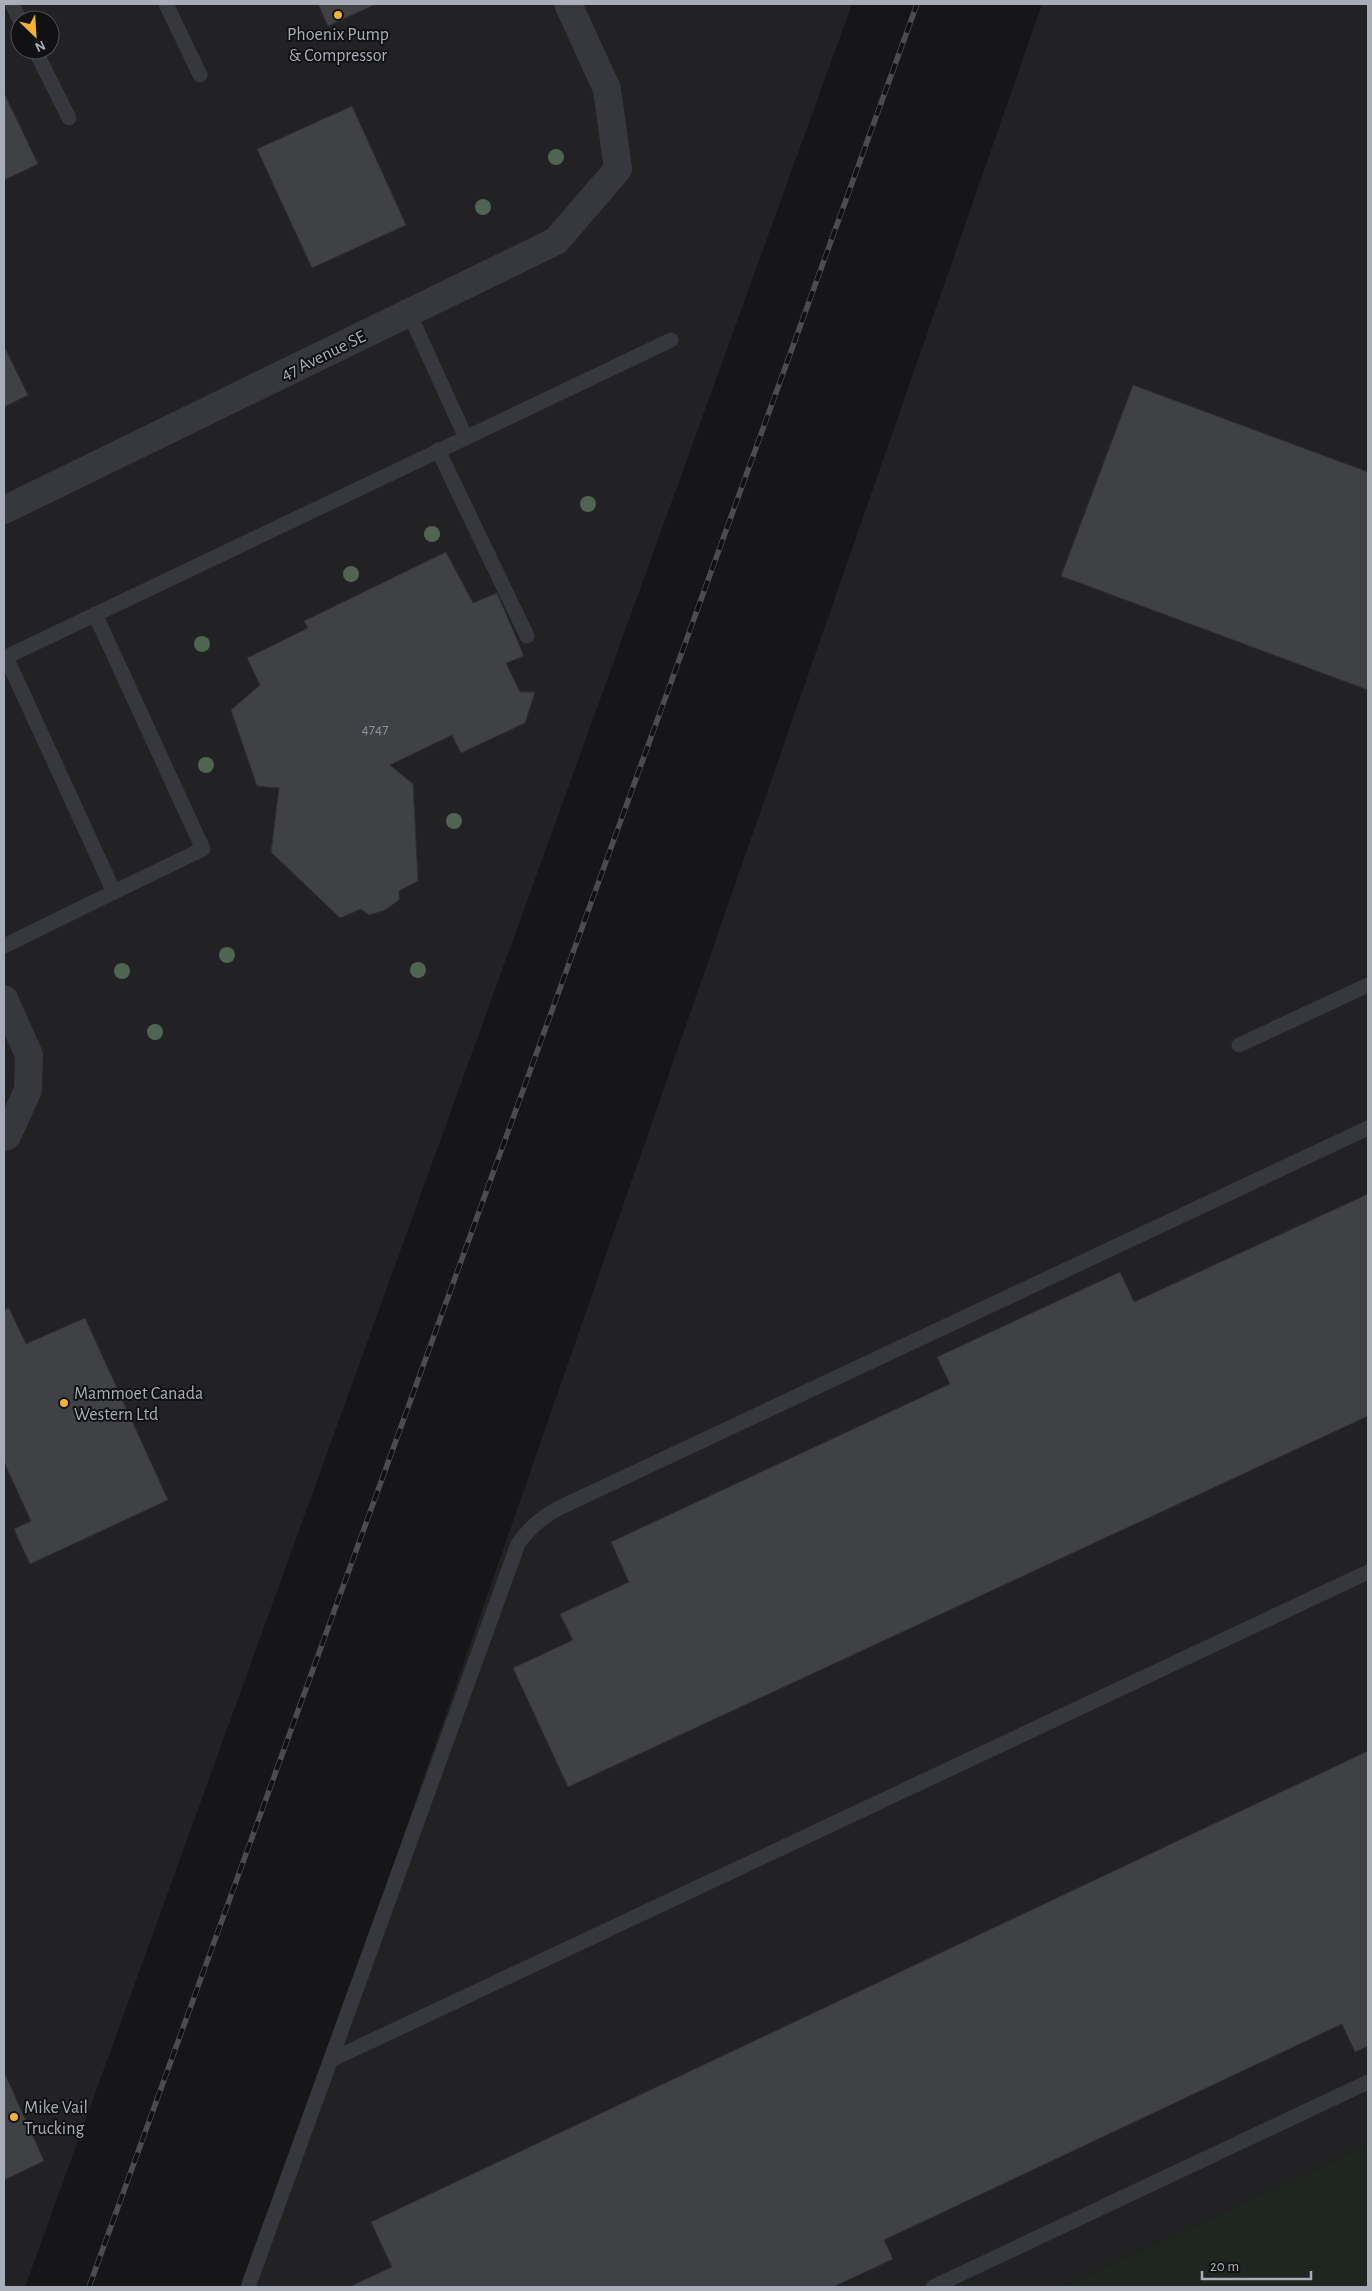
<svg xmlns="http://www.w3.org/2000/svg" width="1372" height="2291" font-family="'Alegreya Sans',sans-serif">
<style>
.built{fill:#222225;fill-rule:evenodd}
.green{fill:#1e261f}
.building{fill:#404145;stroke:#303034}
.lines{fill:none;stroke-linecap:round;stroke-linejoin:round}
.lane{stroke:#37383d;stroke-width:15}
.street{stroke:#37383d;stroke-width:28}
.rail-casing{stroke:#4a4c52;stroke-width:5.5}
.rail{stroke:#111113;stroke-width:4;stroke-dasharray:11;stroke-linecap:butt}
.tree{fill:#506452}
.poi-dot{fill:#f2b134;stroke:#111113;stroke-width:2}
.labels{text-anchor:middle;stroke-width:4;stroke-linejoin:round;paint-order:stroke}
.number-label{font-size:15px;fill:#8e929b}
.poi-label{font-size:18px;fill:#a8adb8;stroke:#111113;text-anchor:start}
.street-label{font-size:18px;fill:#a8adb8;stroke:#111113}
</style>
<rect width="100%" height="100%" fill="#161618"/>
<g class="built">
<path d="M4,4H852L25,2287H4ZM20,20H50V50H20Z"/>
<polygon points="1042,4 1368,4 1368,2145 1062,2287 246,2287"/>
</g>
<polygon class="green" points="1368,2145 1368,2287 1062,2287"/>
<g class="building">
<polygon points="318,4 376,4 328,26"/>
<polygon points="4,93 38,164 4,180"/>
<polygon points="352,106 406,225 312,268 257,149"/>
<polygon points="4,346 28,395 4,407"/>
<polygon points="1133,385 1368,472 1368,690 1061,576"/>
<polygon points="446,552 473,603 497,593 524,656 506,663 520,692 535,692 525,723 461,753 452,735 390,765 413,784 418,881 399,891 399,900 385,910 369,915 361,909 340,918 271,852 279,788 257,786 231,710 260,685 247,658 308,628 304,621"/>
<polygon points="1368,1194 1368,1416 568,1787 513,1668 573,1640 560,1614 629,1582 611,1542 950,1384 937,1357 1120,1272 1134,1302"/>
<polygon points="9,1308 26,1344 85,1318 168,1500 30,1564 14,1529 31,1521 4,1462 4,1310"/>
<polygon points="1368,1751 1368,2046 1355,2052 1342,2024 884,2240 893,2259 833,2287 349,2287 392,2267 371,2222"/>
<polygon points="4,2072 44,2161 4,2180"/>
</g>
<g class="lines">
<g class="lane">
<polyline points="12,4 20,20"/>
<polyline points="166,4 200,75"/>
<polyline points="35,50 69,118"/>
<polyline points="409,313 466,438"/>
<polyline points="438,450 527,636"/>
<polyline points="95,614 203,849 114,892"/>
<polyline points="4,946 114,892 6,657 671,340"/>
<polyline points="1239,1045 1368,985"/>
<polyline points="331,2060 1368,1572"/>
<path d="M248,2287L518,1544C530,1527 541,1518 559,1508L1368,1128"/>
<polyline points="933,2287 1368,2082"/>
</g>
<g class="street">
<polyline points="4,510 556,241 618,169 607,89 568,4"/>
<polyline points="4,999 29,1055 28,1090 7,1136 4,1137"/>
</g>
<g class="rail-casing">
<polyline id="rail" points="89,2287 917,4"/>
</g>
<use href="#rail" class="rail"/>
</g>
<g class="tree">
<circle cx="556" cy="157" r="8"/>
<circle cx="483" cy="207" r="8"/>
<circle cx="588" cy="504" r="8"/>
<circle cx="432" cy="534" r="8"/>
<circle cx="351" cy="574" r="8"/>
<circle cx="202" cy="644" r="8"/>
<circle cx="206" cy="765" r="8"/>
<circle cx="454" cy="821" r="8"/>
<circle cx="227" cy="955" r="8"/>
<circle cx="418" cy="970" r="8"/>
<circle cx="122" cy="971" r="8"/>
<circle cx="155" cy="1032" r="8"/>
</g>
<g class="poi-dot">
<circle cx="338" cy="15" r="5"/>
<circle cx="64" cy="1403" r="5"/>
<circle cx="14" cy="2117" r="5"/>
</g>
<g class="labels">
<g class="number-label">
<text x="375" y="734">4747</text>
</g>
<g class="poi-label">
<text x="338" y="40" text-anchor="middle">Phoenix Pump<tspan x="338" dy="21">&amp; Compressor</tspan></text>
<text x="74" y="1399">Mammoet Canada<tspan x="74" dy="21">Western Ltd</tspan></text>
<text x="24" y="2113">Mike Vail<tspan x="24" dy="21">Trucking</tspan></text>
</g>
<g class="street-label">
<text transform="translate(323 355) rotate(-26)" y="6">47 Avenue SE</text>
</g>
</g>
<rect width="1372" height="2291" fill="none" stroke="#a8adb8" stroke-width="10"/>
<g transform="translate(35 35) rotate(155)"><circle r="24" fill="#111113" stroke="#4d4f55"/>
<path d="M0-4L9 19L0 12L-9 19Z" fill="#f2b134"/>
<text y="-8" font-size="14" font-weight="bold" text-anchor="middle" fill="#a8adb8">N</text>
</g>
<path d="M1202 2271v8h109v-8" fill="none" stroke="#a8adb8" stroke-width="2.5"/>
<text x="1210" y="2271" font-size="15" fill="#a8adb8" stroke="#111113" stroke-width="4" paint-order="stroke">20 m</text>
</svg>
